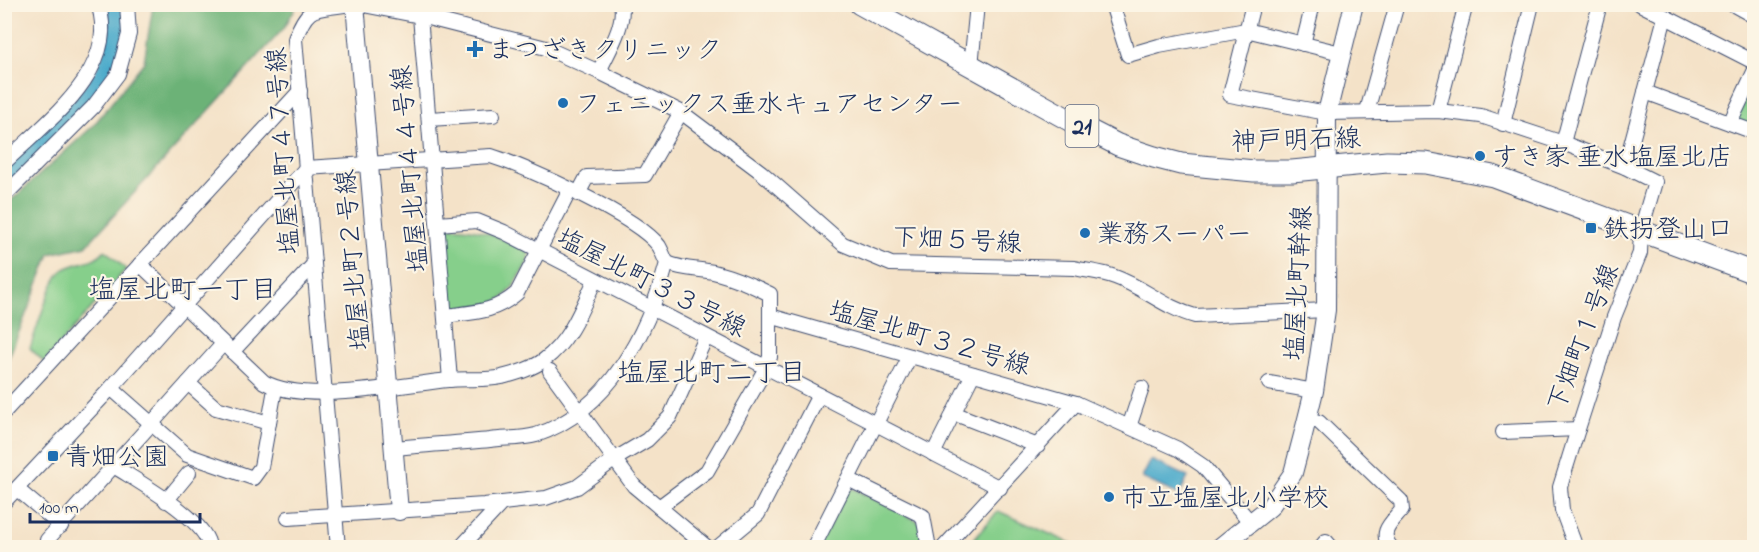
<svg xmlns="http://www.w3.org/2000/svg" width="1759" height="552" font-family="'Indie Flower','Klee One',sans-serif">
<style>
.green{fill:#86cf8b;stroke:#507f74;stroke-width:1.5}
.forest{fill:#6cb277;stroke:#44706a;stroke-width:1.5}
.water{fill:#4caacb;stroke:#346c94;stroke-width:1.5}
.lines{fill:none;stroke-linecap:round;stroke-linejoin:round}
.river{stroke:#4caacb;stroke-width:21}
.street-casing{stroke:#3c4a6e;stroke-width:16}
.secondary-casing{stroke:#3c4a6e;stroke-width:20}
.primary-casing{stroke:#3c4a6e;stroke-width:23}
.street{stroke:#fff;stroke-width:14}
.secondary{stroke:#fff;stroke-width:18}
.primary{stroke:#fff;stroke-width:21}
.poi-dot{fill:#1f6fb2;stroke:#fcf5e5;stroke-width:2}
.labels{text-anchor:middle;stroke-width:4.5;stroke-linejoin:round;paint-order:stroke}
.shield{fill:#fcf5e5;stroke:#5e6a86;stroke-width:1.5}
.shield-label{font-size:24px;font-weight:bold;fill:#1b2f5e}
.poi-label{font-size:26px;fill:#1b2f5e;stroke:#fcf5e5;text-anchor:start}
.street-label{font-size:26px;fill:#1b2f5e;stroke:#fcf5e5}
.neighbourhood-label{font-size:27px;fill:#1b2f5e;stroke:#fcf5e5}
</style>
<rect width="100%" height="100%" fill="#fcf5e5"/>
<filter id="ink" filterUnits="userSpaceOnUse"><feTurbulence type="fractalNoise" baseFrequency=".0167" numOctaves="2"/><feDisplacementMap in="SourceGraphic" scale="12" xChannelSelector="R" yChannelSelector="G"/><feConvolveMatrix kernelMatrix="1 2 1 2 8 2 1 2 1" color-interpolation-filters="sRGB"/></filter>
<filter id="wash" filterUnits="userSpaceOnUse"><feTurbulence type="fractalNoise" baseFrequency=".008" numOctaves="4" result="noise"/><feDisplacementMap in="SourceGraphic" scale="24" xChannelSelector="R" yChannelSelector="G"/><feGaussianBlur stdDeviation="1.35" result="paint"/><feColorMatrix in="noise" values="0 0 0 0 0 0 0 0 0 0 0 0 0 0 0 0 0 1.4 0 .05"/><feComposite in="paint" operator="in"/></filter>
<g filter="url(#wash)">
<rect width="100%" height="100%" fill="#f4e2c8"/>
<g class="green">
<polygon points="1754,80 1754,128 1735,120"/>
<path d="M448,227C483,228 499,236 529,252C530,261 525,266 521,274C501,310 491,303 454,309L448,305L444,233Z"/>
<path d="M105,250L126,269L44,362L30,348C36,332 50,280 63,270C76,261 94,264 105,250Z"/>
<polygon points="854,489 920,522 922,546 818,548 848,490"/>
<polygon points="998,511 1079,547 967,547"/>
</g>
<polygon class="forest" points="153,5 297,5 284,28 86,246 50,254 5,367 5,206 93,126 144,62"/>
<polygon class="water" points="1151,460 1188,477 1179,495 1142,478"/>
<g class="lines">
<path class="river" d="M4,174C49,129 139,80 111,4"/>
</g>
</g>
<g filter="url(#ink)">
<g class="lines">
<g class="street-casing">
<g id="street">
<polyline points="358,4 420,16 450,380"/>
<path d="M621,4C626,25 607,53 599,72L681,112L761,172L843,244L891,264L1074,268C1087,271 1102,272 1115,277C1143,287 1165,308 1195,316L1326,310"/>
<polyline points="1112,4 1128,55 1159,46 1246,30 1341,53"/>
<polyline points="1253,4 1230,95 1327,113 1438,111 1481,116 1563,143 1625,167 1655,182 1641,230 1640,253 1614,317 1578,429 1503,432"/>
<polyline points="1640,4 1754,62"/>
<polyline points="420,16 546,48 599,72"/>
<polyline points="1303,44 1313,4"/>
<polyline points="971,66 977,4"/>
<polyline points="1645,92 1754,132"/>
<polyline points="1367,111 1397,4"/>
<polyline points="1438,111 1466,4"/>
<polyline points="429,119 493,115"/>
<polyline points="1730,123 1754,72"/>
<polyline points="1503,124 1532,4"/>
<polyline points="1563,143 1600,4"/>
<path d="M4,163C45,123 121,69 98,4"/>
<polyline points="1625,167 1665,17"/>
<polyline points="578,194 587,177 645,175 681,112"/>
<polyline points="4,196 93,107 118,74 129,34 127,4"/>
<polyline points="438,224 477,221 504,232 1000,488"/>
<path d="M140,264L264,382C305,405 400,385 448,380C466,378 485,381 502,377C516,373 532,369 544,360C570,341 582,308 595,280"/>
<path d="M445,316C474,312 494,313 517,293L570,190"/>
<polyline points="770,316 1076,403 1178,449 1203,466 1251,523"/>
<polyline points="232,352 314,264"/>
<polyline points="550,371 634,486 708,548"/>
<polyline points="188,383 216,408 269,423"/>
<polyline points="1269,383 1314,391"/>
<polyline points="111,388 187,455 253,478 261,467 275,389"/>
<polyline points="4,412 300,91"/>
<polyline points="953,413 1038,446"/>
<path d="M1307,419L1319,422L1401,501L1402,510C1392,522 1377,533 1392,548"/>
<polyline points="1129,427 1142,388"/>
<polyline points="933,454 973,374"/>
<path d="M114,466C135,480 210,521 209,548"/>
<polyline points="848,479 923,516 929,548"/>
<polyline points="17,489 61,526"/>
<polyline points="166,501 189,473"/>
<path d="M4,502L111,388L306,168L491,156C527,167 638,217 659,246C662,251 664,258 667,263C648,332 609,411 536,435C522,439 504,438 490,440C458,443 426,445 394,448"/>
<path d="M659,507L707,471L766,368L770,357V294C752,285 736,278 717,273C699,268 687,271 667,263"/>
<polyline points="288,518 484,505 546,498 577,487 615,459 647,440 670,417 706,337"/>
<polyline points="49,548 47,540 223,344"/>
<path d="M338,548L295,39C309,2 315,11 351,4"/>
<polyline points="460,548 502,503"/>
<polyline points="717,548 758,514 819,395"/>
<polyline points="813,548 910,356"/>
<polyline points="943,548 1076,403"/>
<polyline points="1320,548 1326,541 1332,548"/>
<polyline points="1576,548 1562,510 1560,487 1578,429"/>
</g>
</g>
<g class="secondary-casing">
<g id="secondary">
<polyline points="355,4 399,511"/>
<polyline points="1736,4 1754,14"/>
<polyline points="1219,548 1270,507 1293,473 1303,435 1314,391 1326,310 1327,113 1354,4"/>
</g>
</g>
<g class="primary-casing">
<polyline id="primary" points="860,4 1071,121 1118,145 1154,157 1181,164 1254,171 1292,171 1387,162 1426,163 1493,176 1754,273"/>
</g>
<use href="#street" class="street"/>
<use href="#secondary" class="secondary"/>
<use href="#primary" class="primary"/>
</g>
</g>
<g class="poi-dot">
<path d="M472 40h6v6h6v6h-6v6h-6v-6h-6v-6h6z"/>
<circle cx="563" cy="103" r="6"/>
<circle cx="1480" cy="156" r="6"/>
<rect x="1585" y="222" width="12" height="12" rx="3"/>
<circle cx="1085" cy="233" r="6"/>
<rect x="47" y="450" width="12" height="12" rx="3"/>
<circle cx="1109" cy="497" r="6"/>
</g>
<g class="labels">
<rect class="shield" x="1065.5" y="105" width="33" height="42" rx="4.5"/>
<g class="shield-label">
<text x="1082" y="134">21</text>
</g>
<g class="poi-label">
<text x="488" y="58">まつざきクリニック</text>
<text x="575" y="112">フェニックス垂水キュアセンター</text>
<text x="1492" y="165">すき家 垂水塩屋北店</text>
<text x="1603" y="237">鉄拐登山口</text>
<text x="1097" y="242">業務スーパー</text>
<text x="65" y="465">青畑公園</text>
<text x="1121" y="506">市立塩屋北小学校</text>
</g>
<g class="street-label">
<text transform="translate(1296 139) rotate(-2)" y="9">神戸明石線</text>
<text transform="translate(282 151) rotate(-94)" y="9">塩屋北町４７号線</text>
<text transform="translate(409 169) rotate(-95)" y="9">塩屋北町４４号線</text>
<text transform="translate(957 239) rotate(3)" y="9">下畑５号線</text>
<text transform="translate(352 260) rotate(-95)" y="9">塩屋北町２号線</text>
<text transform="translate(652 282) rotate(27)" y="9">塩屋北町３３号線</text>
<text transform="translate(1297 283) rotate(-87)" y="9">塩屋北町幹線</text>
<text transform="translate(930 337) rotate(16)" y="9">塩屋北町３２号線</text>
<text transform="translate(1582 337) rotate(-69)" y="9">下畑町１号線</text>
</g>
<g class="neighbourhood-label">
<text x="183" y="298">塩屋北町一丁目</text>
<text x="712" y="381">塩屋北町二丁目</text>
</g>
</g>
<rect width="1759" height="552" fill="none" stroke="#fcf5e5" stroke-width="24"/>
<path d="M30 513v9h170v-9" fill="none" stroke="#1b2f5e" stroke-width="3"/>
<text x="39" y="513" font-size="18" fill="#1b2f5e" stroke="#fcf5e5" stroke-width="4.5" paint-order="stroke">100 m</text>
</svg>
